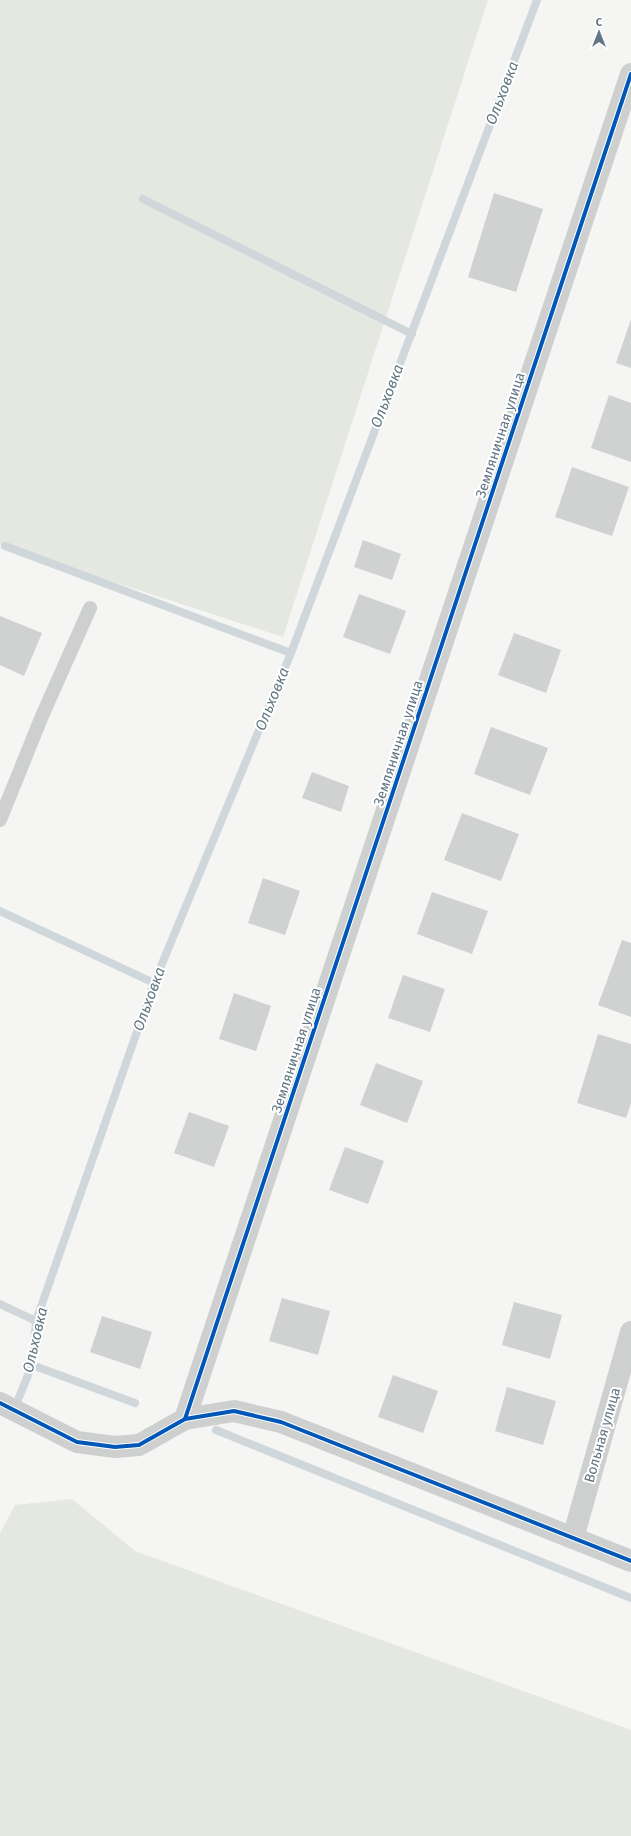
<svg xmlns="http://www.w3.org/2000/svg" width="631" height="1836" font-family="'Fira Sans',sans-serif">
<style>
.green{fill:#e4e8e1}
.lines{fill:none;stroke-linecap:round;stroke-linejoin:round}
.stream{stroke:#cfd7da;stroke-width:8}
.building{fill:#d0d2d2}
.lane{stroke:#ced0d0;stroke-width:14}
.street{stroke:#ced0d0;stroke-width:22}
.cycleway-casing{stroke:#fff;stroke-width:6}
.cycleway{stroke:#0057b8;stroke-width:4}
.labels{text-anchor:middle;stroke-width:4;stroke-linejoin:round;paint-order:stroke}
.street-label{font-size:14px;fill:#637685;stroke:#fff}
.water-label{font-size:15px;font-style:italic;fill:#5f7882;stroke:#fff}
</style>
<rect width="100%" height="100%" fill="#f5f5f3"/>
<g class="green">
<polygon points="0,0 488,0 283,637 0,545"/>
<polygon points="72,1499 135,1551 631,1730 631,1836 0,1836 0,1533 15,1505"/>
</g>
<g class="lines">
<g class="stream">
<polyline points="143,199 412,334"/>
<polyline points="5,546 291,653"/>
<polyline points="0,911 154,983"/>
<polyline points="0,1304 36,1321"/>
<polyline points="32,1365 135,1403"/>
<polyline points="18,1400 32,1365 36,1321 154,983 291,653 537,0"/>
<polyline points="216,1430 631,1598"/>
</g>
</g>
<g class="building">
<polygon points="494,193 543,209 516,292 468,277"/>
<polygon points="631,319 631,368 616,363"/>
<polygon points="609,395 631,403 631,462 591,448"/>
<polygon points="572,467 629,487 612,536 555,517"/>
<polygon points="363,540 401,554 392,580 354,567"/>
<polygon points="359,594 406,611 390,654 343,637"/>
<polygon points="0,616 42,633 24,676 0,665"/>
<polygon points="514,633 561,650 546,693 498,675"/>
<polygon points="491,727 548,748 530,795 474,774"/>
<polygon points="312,772 349,786 341,812 302,798"/>
<polygon points="462,813 519,834 501,881 444,860"/>
<polygon points="263,878 300,891 285,935 248,923"/>
<polygon points="432,892 488,911 472,954 417,934"/>
<polygon points="622,940 631,943 631,1017 598,1005"/>
<polygon points="403,975 445,989 430,1032 388,1018"/>
<polygon points="234,993 271,1006 256,1051 219,1039"/>
<polygon points="598,1034 631,1044 631,1103 626,1118 577,1103"/>
<polygon points="376,1063 423,1081 407,1123 360,1105"/>
<polygon points="189,1112 229,1126 214,1167 174,1153"/>
<polygon points="345,1147 384,1161 368,1204 329,1190"/>
<polygon points="282,1298 330,1311 318,1355 269,1341"/>
<polygon points="514,1302 562,1315 550,1359 502,1345"/>
<polygon points="102,1316 152,1332 140,1369 90,1352"/>
<polygon points="393,1375 438,1391 423,1433 378,1417"/>
<polygon points="507,1387 556,1401 543,1445 495,1431"/>
</g>
<g class="lines">
<polyline class="lane" points="0,820 42,716 90,608"/>
<g class="street">
<polyline points="0,1403 77,1442 115,1447 139,1445 185,1419 234,1411 281,1422 631,1561"/>
<polyline points="185,1419 631,74"/>
<polyline points="573,1538 631,1332"/>
</g>
<g class="cycleway-casing">
<g id="cycleway">
<polyline points="0,1403 77,1442 115,1447 139,1445 185,1419 234,1411 281,1422 631,1561"/>
<polyline points="185,1419 631,74"/>
</g>
</g>
<use href="#cycleway" class="cycleway"/>
</g>
<g class="labels">
<g class="street-label">
<text transform="translate(500 435) rotate(-72)" y="5">Земляничная улица</text>
<text transform="translate(398 743) rotate(-72)" y="5">Земляничная улица</text>
<text transform="translate(296 1050) rotate(-72)" y="5">Земляничная улица</text>
<text transform="translate(602 1435) rotate(-74)" y="5">Вольная улица</text>
</g>
<g class="water-label">
<text transform="translate(502 93) rotate(-69)" y="5">Ольховка</text>
<text transform="translate(387 396) rotate(-69)" y="5">Ольховка</text>
<text transform="translate(272 699) rotate(-68)" y="5">Ольховка</text>
<text transform="translate(149 999) rotate(-70)" y="5">Ольховка</text>
<text transform="translate(35 1340) rotate(-77)" y="5">Ольховка</text>
</g>
</g>
<g transform="translate(599 32)" stroke="#ffffff" stroke-width="3" paint-order="stroke">
<path d="M0-3L7 15L0 10L-7 15Z" fill="#637685"/>
<text y="-6" font-size="11" font-weight="bold" text-anchor="middle" fill="#637685">С</text>
</g>
</svg>
